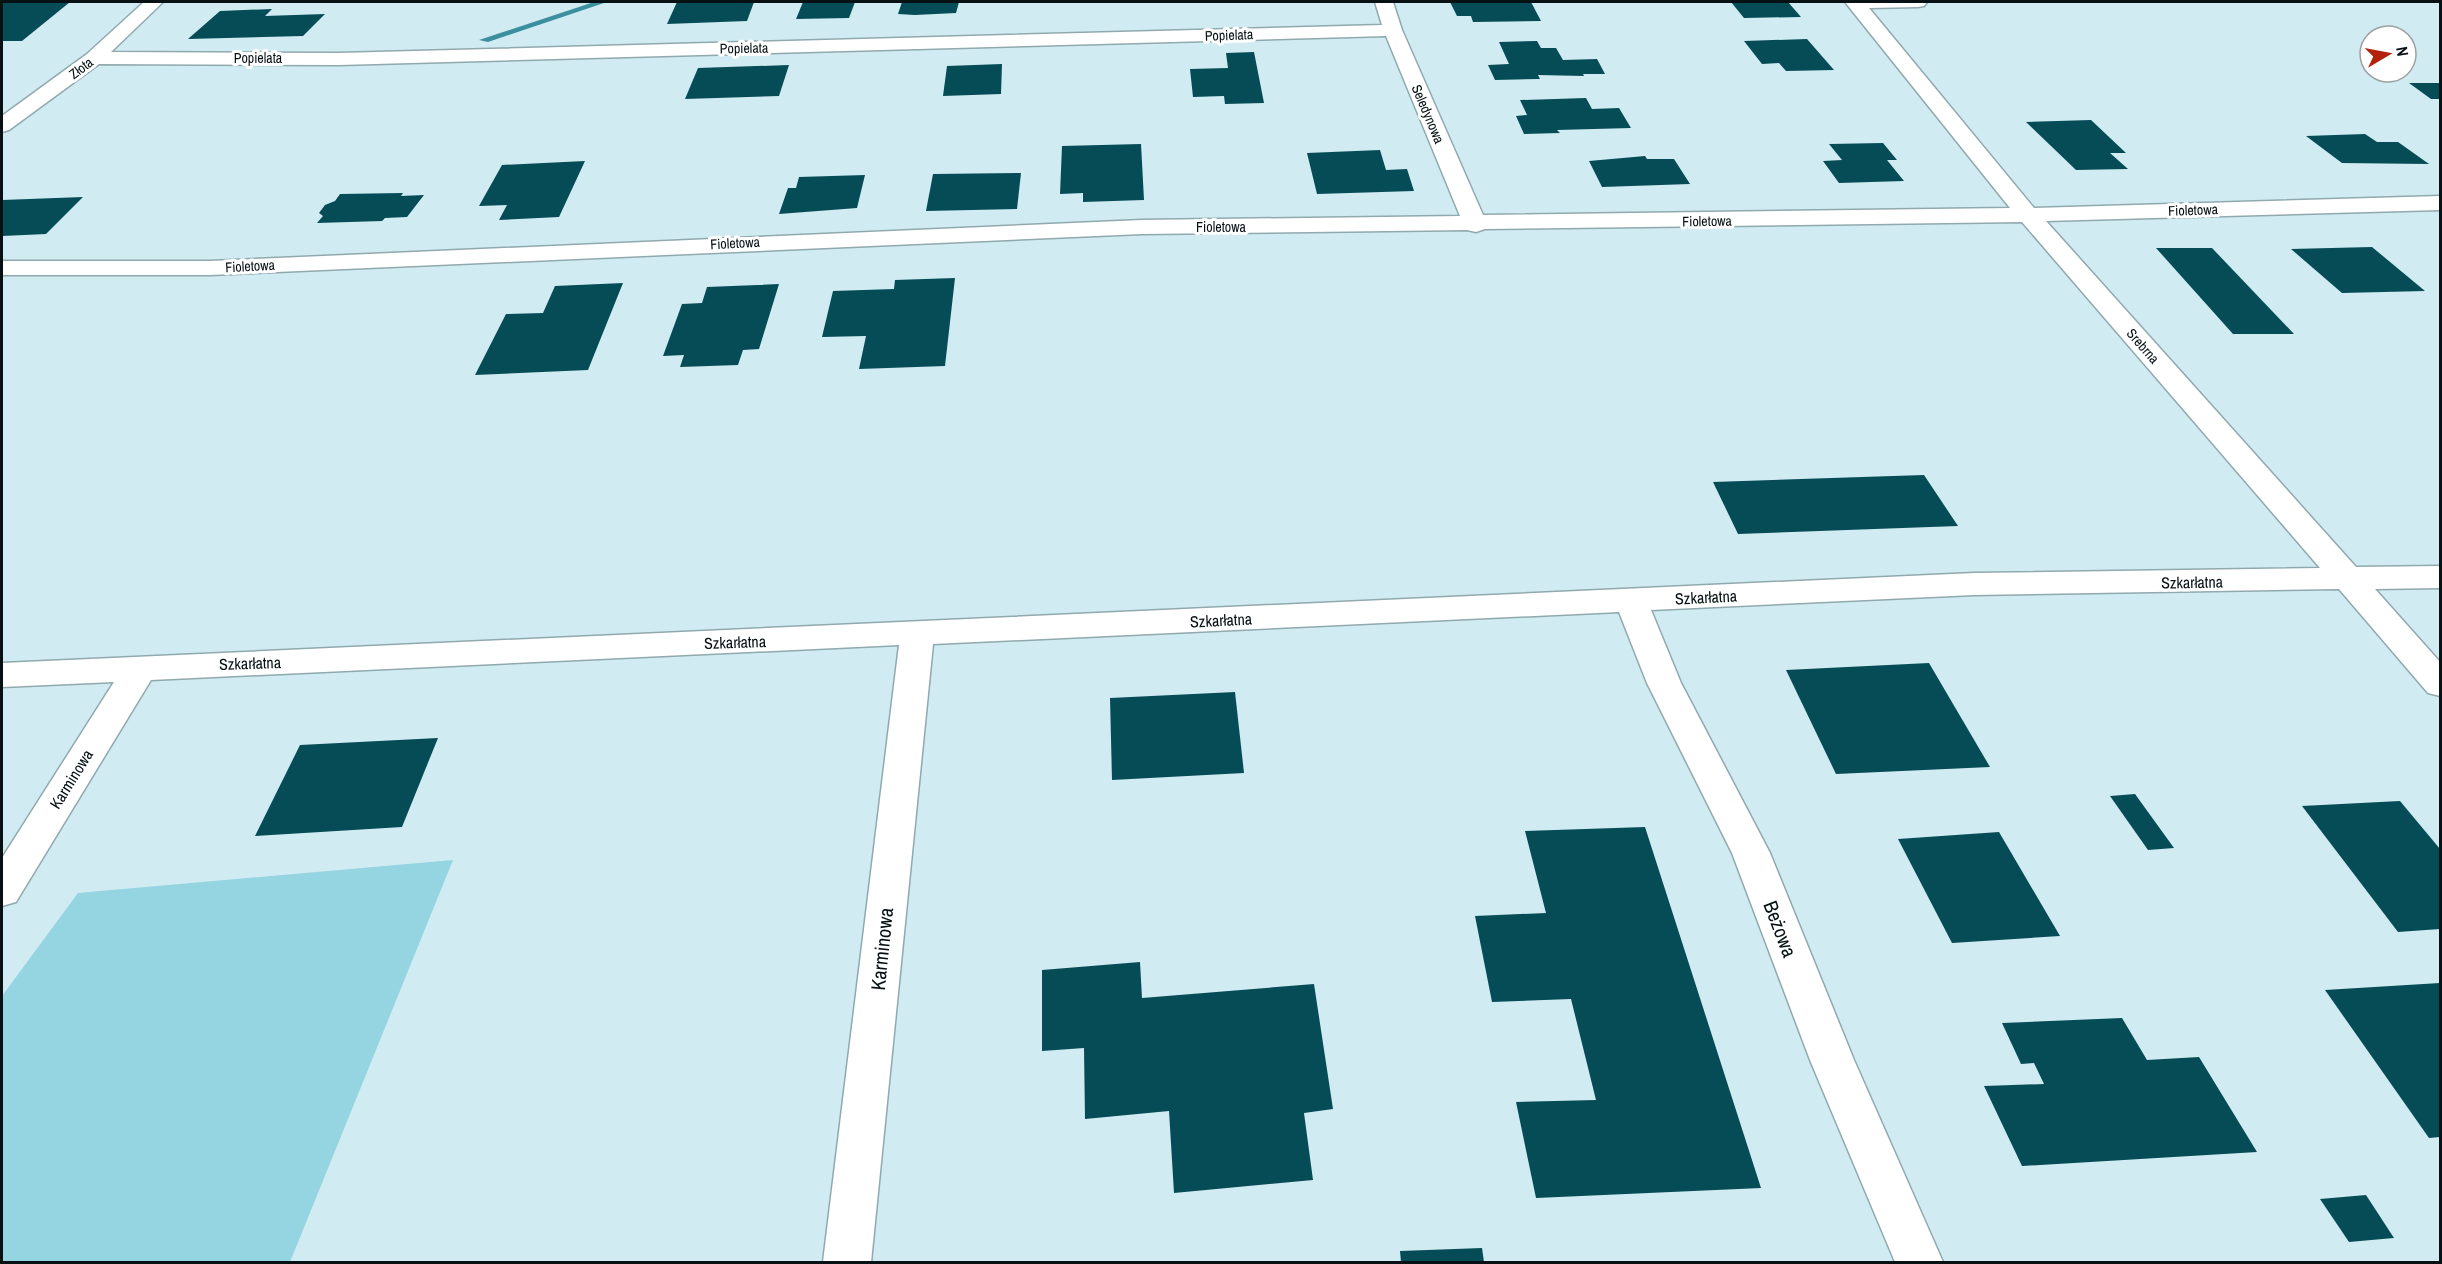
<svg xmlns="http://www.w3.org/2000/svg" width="2442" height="1264" font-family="'Archivo Narrow',sans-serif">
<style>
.green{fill:#95d4e1}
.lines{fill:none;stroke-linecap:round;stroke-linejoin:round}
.stream{fill:#3c8f9e;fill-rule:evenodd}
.building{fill:#064c57}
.street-casing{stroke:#90a9af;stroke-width:3}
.street{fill:#fff;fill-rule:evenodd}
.labels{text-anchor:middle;stroke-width:6;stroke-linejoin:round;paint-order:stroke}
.far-street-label{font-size:14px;fill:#071113;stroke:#fff}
.street-label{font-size:16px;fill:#071113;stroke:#fff}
.near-street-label{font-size:20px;fill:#071113;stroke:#fff}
</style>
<rect width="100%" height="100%" fill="#d0ebf1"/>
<polygon class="green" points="453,860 290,1262 2,1262 2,996 78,893"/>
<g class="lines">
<polygon class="stream" points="594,2 607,2 488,42 479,40"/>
</g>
<g class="building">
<polygon points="2,2 70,2 22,41 2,41"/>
<polygon points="677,2 754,2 747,21 667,24"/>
<polygon points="803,2 855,2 849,18 796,19"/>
<polygon points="902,2 959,2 956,13 915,15 898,14"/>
<polygon points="1450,2 1531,2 1541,21 1473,22 1471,16 1457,16"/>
<polygon points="1731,2 1788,2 1801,17 1744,18"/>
<polygon points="272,9 265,16 325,14 303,36 188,39 220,11"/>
<polygon points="1807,39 1834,70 1786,71 1779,63 1762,64 1744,41"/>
<polygon points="1537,41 1541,48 1556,48 1563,60 1597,59 1605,74 1583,74 1584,76 1538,75 1540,79 1495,80 1488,65 1509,64 1499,42"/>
<polygon points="1254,52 1264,103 1225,104 1224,96 1193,97 1190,69 1228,68 1226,53"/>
<polygon points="1002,64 1001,94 943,96 947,66"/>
<polygon points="789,65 779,96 685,99 698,68"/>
<polygon points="2409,83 2440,83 2440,99 2431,99"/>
<polygon points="1586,98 1592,109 1619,108 1631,128 1557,130 1560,133 1524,134 1516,116 1527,115 1520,100"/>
<polygon points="2091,120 2126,153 2110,153 2128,169 2076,170 2026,122"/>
<polygon points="2365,134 2377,142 2398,142 2429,164 2342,163 2306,136"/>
<polygon points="1883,143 1897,160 1887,160 1904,181 1839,183 1823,161 1842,160 1829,144"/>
<polygon points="1141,144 1144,200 1083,202 1083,193 1060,194 1062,146"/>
<polygon points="1380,150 1386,170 1407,169 1414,191 1317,194 1307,153"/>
<polygon points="1645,156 1647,159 1674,159 1690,184 1602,187 1589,161"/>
<polygon points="585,161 559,217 499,220 507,205 479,206 502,165"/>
<polygon points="1021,173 1017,209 926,211 933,174"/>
<polygon points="865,175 857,208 779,214 788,188 796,188 799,177"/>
<polygon points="403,193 401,196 424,195 407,217 385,218 382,221 317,223 323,216 319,213 325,205 335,201 340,194"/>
<polygon points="83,197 46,234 2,236 2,200"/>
<polygon points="2372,247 2425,291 2342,293 2291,249"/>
<polygon points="2156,248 2212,248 2294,334 2233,334"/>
<polygon points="955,278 945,366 859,369 866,336 822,337 833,291 894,289 895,280"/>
<polygon points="623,283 588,370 475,375 506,314 543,313 555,286"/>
<polygon points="779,284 759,349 743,350 738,365 680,367 684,355 663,356 682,304 702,303 707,287"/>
<polygon points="1924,475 1958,526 1738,534 1713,482"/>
<polygon points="1929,663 1990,767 1836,774 1786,670"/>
<polygon points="1235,692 1244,773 1112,780 1110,698"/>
<polygon points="438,738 402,827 255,836 300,745"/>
<polygon points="2135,794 2174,848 2148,850 2110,796"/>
<polygon points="2400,801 2440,849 2440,929 2398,932 2302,806"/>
<polygon points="1645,827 1761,1188 1536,1198 1516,1102 1596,1100 1571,999 1492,1002 1475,916 1546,913 1525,831"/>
<polygon points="1999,832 2060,936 1952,943 1898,839"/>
<polygon points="1140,962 1142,998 1314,984 1333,1109 1304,1113 1313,1180 1174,1193 1169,1111 1085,1119 1084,1048 1042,1051 1042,970"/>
<polygon points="2440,983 2440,1137 2429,1138 2325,990"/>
<polygon points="2122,1018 2147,1060 2199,1057 2257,1152 2022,1166 1984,1086 2044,1084 2034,1063 2021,1064 2002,1023"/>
<polygon points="2366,1195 2394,1238 2349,1242 2320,1199"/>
<polygon points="1482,1248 1484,1262 1401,1262 1400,1251"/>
</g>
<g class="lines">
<g class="street-casing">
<polygon id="street" points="144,2 163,2 111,52 339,53 1382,25 1375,2 1393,2 1402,30 1483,215 2010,208 1845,2 1927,2 1924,6 1918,7 1869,8 2034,208 2440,196 2440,210 2046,221 2356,567 2440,566 2440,588 2375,589 2440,662 2440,696 2428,693 2339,589 1974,595 1651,610 1681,683 1770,853 1854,1060 1943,1262 1895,1262 1810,1060 1732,853 1647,683 1619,612 933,644 871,1262 823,1262 899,645 151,680 16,902 2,906 2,858 114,682 2,687 2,663 1974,573 2320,568 2022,222 1485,229 1476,232 1467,230 1142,234 210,275 2,275 2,261 210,261 1142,220 1460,216 1386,36 339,65 99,64 9,130 2,132 2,116 87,54"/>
</g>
<use href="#street" class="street"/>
</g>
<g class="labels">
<g class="far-street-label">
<text transform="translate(1229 35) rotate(-2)" y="5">Popielata</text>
<text transform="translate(744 48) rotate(-1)" y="5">Popielata</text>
<text x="258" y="63">Popielata</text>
<text transform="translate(81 68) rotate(-37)" y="5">Złota</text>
<text transform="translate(1428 114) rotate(67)" y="5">Seledynowa</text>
<text transform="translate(2193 210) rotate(-2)" y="5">Fioletowa</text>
<text transform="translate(1707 221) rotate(-1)" y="5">Fioletowa</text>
<text x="1221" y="232">Fioletowa</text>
<text transform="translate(735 243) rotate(-3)" y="5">Fioletowa</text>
<text transform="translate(250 266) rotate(-3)" y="5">Fioletowa</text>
<text transform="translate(2143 346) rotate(49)" y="5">Srebrna</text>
</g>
<g class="street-label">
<text transform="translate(2192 582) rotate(-1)" y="6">Szkarłatna</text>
<text transform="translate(1706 597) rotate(-3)" y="6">Szkarłatna</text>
<text transform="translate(1221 620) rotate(-3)" y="6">Szkarłatna</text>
<text transform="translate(735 642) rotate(-2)" y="6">Szkarłatna</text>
<text transform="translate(250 663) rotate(-2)" y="6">Szkarłatna</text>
<text transform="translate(71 779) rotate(-58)" y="6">Karminowa</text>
</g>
<g class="near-street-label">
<text transform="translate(1780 929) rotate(69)" y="7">Beżowa</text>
<text transform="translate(882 949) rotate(-84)" y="7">Karminowa</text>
</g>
</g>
<rect width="2442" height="1264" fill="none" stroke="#071113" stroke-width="6"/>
<g transform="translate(2388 54) rotate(80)"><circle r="28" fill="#ffffff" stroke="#9ca0a1" stroke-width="1.5"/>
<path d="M0-4.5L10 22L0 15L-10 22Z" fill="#b1230c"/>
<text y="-9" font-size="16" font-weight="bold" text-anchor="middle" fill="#071113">N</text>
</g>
</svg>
